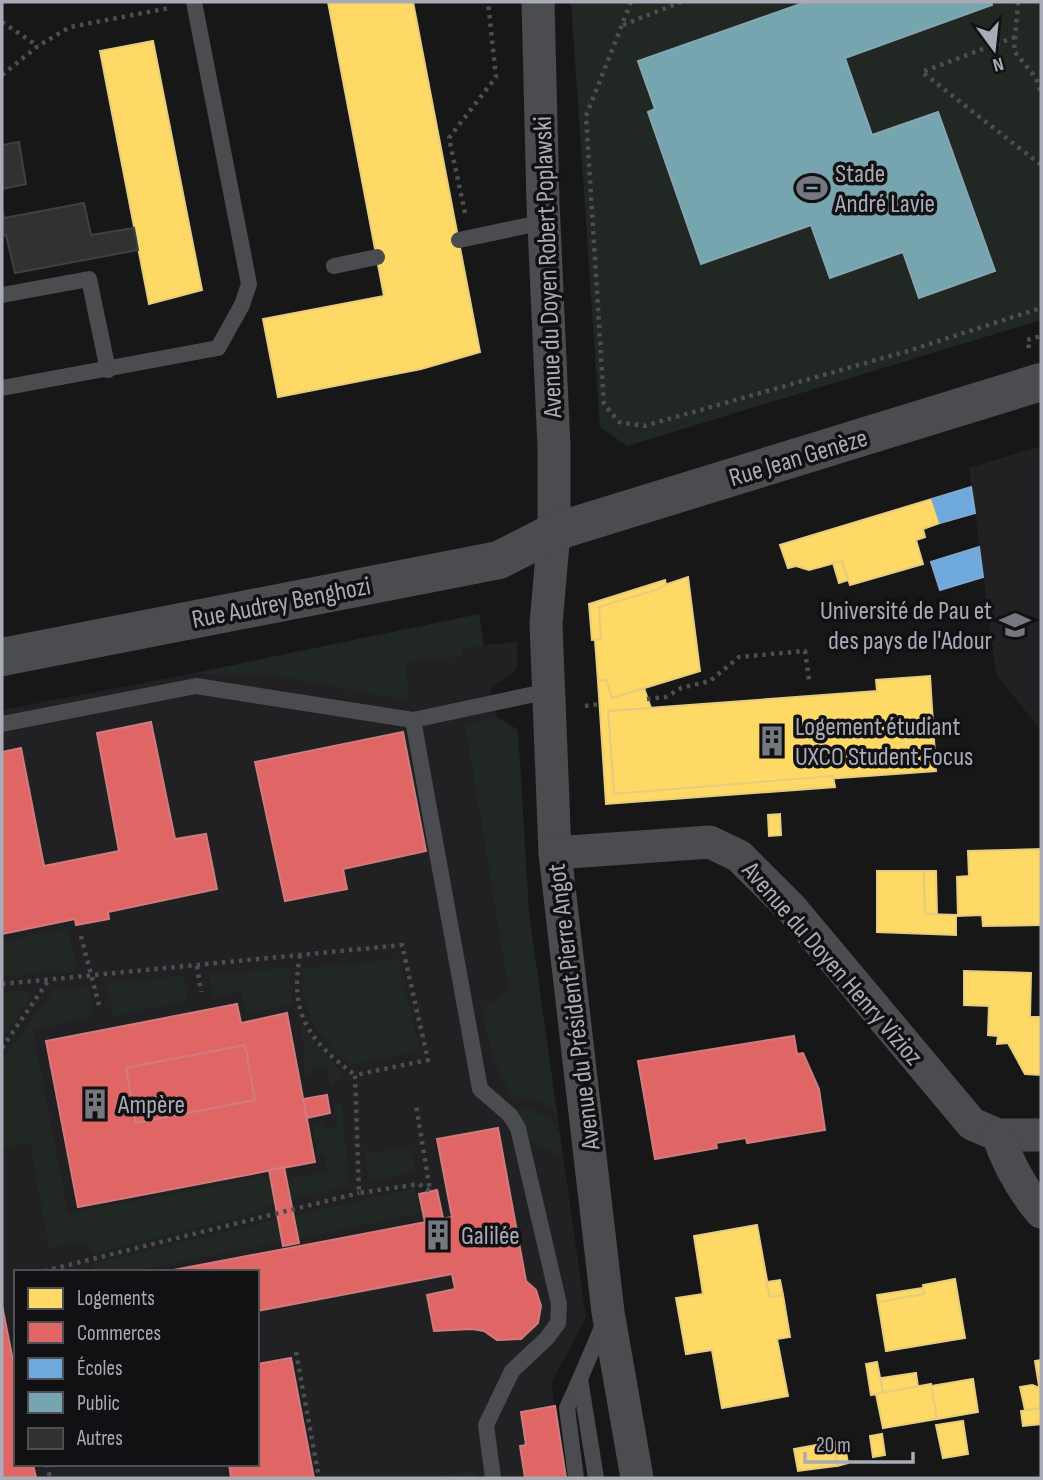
<svg xmlns="http://www.w3.org/2000/svg" width="1043" height="1480" font-family="'Sofia Sans Condensed',sans-serif">
<style>
.built{fill:#212123;fill-rule:evenodd}
.green{fill:#212722}
.homes{fill:#ffd966;stroke:#e5cc7e;stroke-width:2}
.shops{fill:#e06666;stroke:#d07b7e;stroke-width:2;fill-rule:evenodd}
.schools{fill:#6fa8dc;stroke:#80a9d1;stroke-width:2}
.public{fill:#76a5af;stroke:#85a7b1;stroke-width:2}
.building{fill:#313132;stroke:#3f4043;stroke-width:2}
.lines{fill:none;stroke-linecap:round;stroke-linejoin:round}
.path{stroke:#4d4e51;stroke-width:4.5;stroke-dasharray:3.5 5;stroke-linecap:butt}
.service{stroke:#4b4c50;stroke-width:16}
.minor{stroke:#4b4c50;stroke-width:33}
.tertiary{stroke:#4b4c50;stroke-width:38}
.labels{text-anchor:middle;stroke-width:7;stroke-linejoin:round;paint-order:stroke}
.poi-label{font-size:26px;fill:#a9acb7;stroke:#111113;text-anchor:start}
.street-label{font-size:26px;fill:#a9acb7;stroke:#111113}
</style>
<rect width="100%" height="100%" fill="#171717"/>
<g class="built">
<polygon points="1041,446 1041,731 996,674 969,468"/>
<path d="M517,642V669L490,689L497,717L518,730L529,913L586,1318L551,1383L566,1478H2V710L194,673ZM16,1272H257V1464H16Z"/>
</g>
<g class="green">
<polygon points="571,2 1041,2 1041,320 627,446 600,427"/>
<polygon points="479,614 484,646 462,648 462,656 405,663 410,701 289,678 194,673"/>
<path d="M496,717L518,730L529,913L557,1114C542,1102 531,1097 511,1097L493,1057L482,1008L509,989L465,724Z"/>
<polygon points="68,928 77,966 72,971 2,977 2,941"/>
<path d="M398,958L420,1051L351,1065C320,1039 297,1011 303,969Z"/>
<polygon points="292,967 290,982 293,1005 246,1013 241,991 213,997 209,974"/>
<polygon points="183,976 188,1001 114,1016 105,983"/>
<polygon points="89,986 94,1016 33,1030 68,1213 270,1175 275,1203 255,1214 91,1254 88,1241 49,1249 30,1143 2,1149 2,1061 54,989"/>
<polygon points="27,990 32,996 2,1040 2,992"/>
<path d="M301,1026H303C314,1045 338,1063 343,1078L331,1087L326,1066L312,1069L313,1076L305,1078C302,1059 305,1044 301,1026Z"/>
<polygon points="342,1103 349,1186 290,1199 286,1180 327,1171 325,1155 318,1156 312,1125 322,1122 324,1130 338,1126 333,1104"/>
<path d="M525,1107C555,1117 559,1127 563,1157L528,1140L518,1109Z"/>
<polygon points="409,1146 416,1172 368,1182 365,1147 373,1152"/>
<polygon points="415,1188 423,1213 298,1238 293,1215"/>
<polygon points="278,1219 282,1241 129,1272 94,1272 92,1264"/>
<polygon points="475,1470 476,1478 426,1478"/>
</g>
<g class="homes">
<polygon points="328,2 413,2 480,352 421,369 278,397 263,319 384,296"/>
<polygon points="153,41 202,290 149,304 100,51"/>
<polygon points="932,499 940,523 923,529 925,537 916,540 923,564 850,585 842,561 809,570 796,566 788,568 780,545"/>
<polygon points="842,561 848,580 839,583 833,563"/>
<polygon points="688,577 700,671 612,698 606,680 598,681 595,640 601,639 599,607"/>
<polygon points="665,580 666,584 659,589 599,607 601,639 592,640 589,604"/>
<polygon points="930,676 936,771 614,794 608,711 877,691 876,680"/>
<polygon points="606,680 612,698 644,688 651,708 608,711 614,794 833,776 835,787 606,804 598,681"/>
<polygon points="780,814 781,835 769,836 768,815"/>
<polygon points="1041,849 1041,925 983,926 982,915 958,916 957,877 969,876 968,851"/>
<polygon points="877,871 924,871 925,914 956,915 956,935 877,932"/>
<polygon points="924,871 936,871 937,914 925,914"/>
<polygon points="964,971 1031,973 1030,1017 1041,1017 1041,1075 1025,1074 1008,1043 997,1044 998,1036 988,1035 989,1006 964,1005"/>
<polygon points="757,1225 770,1297 783,1295 790,1337 777,1339 788,1396 722,1408 712,1350 686,1354 676,1298 703,1294 694,1236"/>
<polygon points="955,1279 965,1338 886,1351 878,1302 924,1294 923,1285"/>
<polygon points="780,1280 783,1295 770,1297 766,1282"/>
<polygon points="923,1288 924,1294 878,1302 877,1295"/>
<polygon points="1041,1360 1041,1398 1035,1361"/>
<polygon points="877,1362 883,1393 871,1395 866,1364"/>
<polygon points="916,1373 918,1387 883,1393 881,1378"/>
<polygon points="973,1379 978,1412 937,1419 931,1386"/>
<polygon points="931,1384 937,1419 883,1428 876,1394"/>
<polygon points="1032,1385 1040,1388 1041,1408 1025,1410 1020,1387"/>
<polygon points="1041,1408 1041,1424 1023,1426 1021,1411"/>
<polygon points="963,1421 968,1454 943,1458 936,1425"/>
<polygon points="882,1434 885,1455 873,1457 870,1436"/>
<polygon points="844,1441 848,1463 837,1466 833,1442"/>
<polygon points="833,1442 837,1466 798,1471 794,1449"/>
</g>
<g class="shops">
<polygon points="151,722 175,839 206,834 217,889 108,912 109,919 76,925 75,919 2,934 2,752 21,748 44,866 119,851 97,733"/>
<polygon points="403,732 426,851 343,869 347,889 285,901 255,762"/>
<path d="M237,1004L241,1023L287,1013L315,1162L78,1207L46,1041ZM245,1045L255,1100L136,1123L126,1068Z"/>
<polygon points="794,1036 797,1054 803,1053 819,1089 825,1130 747,1143 746,1138 716,1143 717,1148 655,1159 638,1061"/>
<polygon points="245,1045 255,1100 136,1123 126,1068"/>
<polygon points="327,1095 330,1113 307,1118 303,1099"/>
<polygon points="498,1128 526,1281 536,1290 541,1306 538,1323 521,1339 497,1340 484,1331 472,1329 434,1331 427,1295 455,1289 452,1274 257,1311 257,1272 163,1272 452,1217 437,1139"/>
<polygon points="284,1167 299,1243 283,1246 269,1170"/>
<polygon points="437,1190 443,1218 425,1222 419,1194"/>
<polygon points="2,1305 16,1376 16,1464 33,1464 36,1478 2,1478"/>
<polygon points="291,1358 314,1478 231,1478 229,1464 257,1464 257,1364"/>
<polygon points="555,1406 566,1478 525,1478 520,1446 526,1445 521,1412"/>
</g>
<g class="schools">
<polygon points="971,487 975,513 940,523 932,499"/>
<polygon points="979,547 983,577 940,590 931,562"/>
</g>
<polygon class="public" points="806,2 991,2 992,5 845,58 872,135 938,112 995,271 919,298 903,252 830,278 811,225 701,264 648,112 655,109 638,61"/>
<g class="building">
<polygon points="19,142 26,184 2,189 2,145"/>
<polygon points="84,203 91,235 134,228 138,250 15,273 6,235 2,236 2,209 4,218"/>
</g>
<g class="lines">
<g class="path">
<polyline points="631,2 586,116 604,404 619,422 644,426 908,351 1041,308"/>
<polyline points="1018,2 1014,51 1036,78 1041,93"/>
<polyline points="2,22 38,46"/>
<polyline points="623,25 681,2"/>
<polyline points="1015,37 922,72 1041,165"/>
<polyline points="2,75 38,46 70,27 169,8"/>
<polyline points="465,213 449,138 496,77 488,2"/>
<polyline points="1029,348 1027,340 1041,336"/>
<polyline points="647,699 666,697 681,688 710,681 739,657 805,651 809,680"/>
<polyline points="585,706 600,704"/>
<polyline points="81,936 99,1005"/>
<path d="M300,955C289,1014 309,1041 355,1075"/>
<polyline points="197,966 201,992"/>
<polyline points="2,984 402,945 428,1060 355,1075 359,1193 419,1184 430,1191 416,1105"/>
<polyline points="2,1048 48,981"/>
<polyline points="44,1271 359,1193"/>
<polyline points="296,1352 319,1478"/>
<polyline points="47,1464 50,1478"/>
</g>
<g class="service">
<polyline points="459,240 544,222"/>
<polyline points="334,266 377,257"/>
<polyline points="2,295 89,279 108,370"/>
<polyline points="2,388 218,348 242,305 249,284 194,2"/>
<polyline points="413,720 549,691"/>
<polyline points="2,724 196,686 413,720 480,1089 510,1115 518,1128 559,1304 558,1323 547,1338 512,1371 486,1425 493,1478"/>
<polyline points="576,1478 567,1408 580,1379"/>
<polyline points="596,1478 580,1379 605,1320"/>
</g>
<g class="minor">
<polyline points="538,2 543,203 554,447 554,532 546,624 555,853 608,1312 637,1478"/>
<polyline points="555,853 710,842 739,856 792,909 972,1124 998,1135 1041,1135"/>
<path d="M998,1135C1008,1164 1021,1188 1041,1212"/>
</g>
<polyline class="tertiary" points="2,657 499,560 554,532 1041,382"/>
</g>
<defs>
<g id="stadium-bare" transform="scale(2.415)"><path d="M0-5a6.5 5 0 1 0 0 10a6.5 5 0 1 0 0-10ZM-3.5-1.8h7v3.6h-7Z" fill="#76787f" stroke="#111113" stroke-width="2.5" paint-order="stroke"/></g>
<g id="university-bare" transform="scale(2.415)"><path d="M0-5L7-2L0 1L-7-2ZM-4 1L0 2.5L4 1V4Q0 6-4 4Z" fill="#76787f" stroke="#111113" stroke-width="2.5" paint-order="stroke"/></g>
<g id="building-bare" transform="scale(2.415)"><path d="M-4-6H4V6H1V3H-1V6H-4ZM-2.5-4.3h1.7v1.8h-1.7ZM.8-4.3h1.7v1.8H.8ZM-2.5-1h1.7V.8h-1.7ZM.8-1h1.7V.8H.8Z" fill="#76787f" stroke="#111113" stroke-width="2.5" paint-order="stroke"/></g>
</defs>
<g fill-rule="evenodd">
<use href="#stadium-bare" x="812" y="188"/>
<use href="#university-bare" x="1015" y="625"/>
<use href="#building-bare" x="772" y="741"/>
<use href="#building-bare" x="95" y="1104"/>
<use href="#building-bare" x="438" y="1235"/>
</g>
<g class="labels">
<g class="poi-label">
<text x="835" y="182">Stade<tspan x="835" dy="30">André Lavie</tspan></text>
<text x="992" y="619" text-anchor="end">Université de Pau et<tspan x="992" dy="30">des pays de l'Adour</tspan></text>
<text x="795" y="735">Logement étudiant<tspan x="795" dy="30">UXCO Student Focus</tspan></text>
<text x="118" y="1113">Ampère</text>
<text x="461" y="1244">Galilée</text>
</g>
<g class="street-label">
<text transform="translate(547 267) rotate(-92)" y="9">Avenue du Doyen Robert Poplawski</text>
<text transform="translate(798 457) rotate(-17)" y="9">Rue Jean Genèze</text>
<text transform="translate(281 602) rotate(-11)" y="9">Rue Audrey Benghozi</text>
<text transform="translate(833 963) rotate(49)" y="9">Avenue du Doyen Henry Vizioz</text>
<text transform="translate(573 1007) rotate(-97)" y="9">Avenue du Président Pierre Angot</text>
</g>
</g>
<rect width="1043" height="1480" fill="none" stroke="#a9acb7" stroke-width="7"/>
<rect x="14" y="1270" width="245" height="196" fill="#111113" stroke="#4e4f55" stroke-width="2"/>
<rect x="28" y="1288" width="35" height="21" fill="#ffd966" stroke="#4e4f55" stroke-width="2"/>
<text x="77" y="1305" font-size="21" fill="#a9acb7">Logements</text>
<rect x="28" y="1322" width="35" height="21" fill="#e06666" stroke="#4e4f55" stroke-width="2"/>
<text x="77" y="1340" font-size="21" fill="#a9acb7">Commerces</text>
<rect x="28" y="1358" width="35" height="21" fill="#6fa8dc" stroke="#4e4f55" stroke-width="2"/>
<text x="77" y="1375" font-size="21" fill="#a9acb7">Écoles</text>
<rect x="28" y="1392" width="35" height="21" fill="#76a5af" stroke="#4e4f55" stroke-width="2"/>
<text x="77" y="1410" font-size="21" fill="#a9acb7">Public</text>
<rect x="28" y="1428" width="35" height="21" fill="#313132" stroke="#4e4f55" stroke-width="2"/>
<text x="77" y="1445" font-size="21" fill="#a9acb7">Autres</text>
<g transform="translate(994 49) rotate(165)" stroke="#111113" stroke-width="5" paint-order="stroke">
<path d="M0-5L12 26L0 18L-12 26Z" fill="#a9acb7"/>
<text y="-10" font-size="19" font-weight="bold" text-anchor="middle" fill="#a9acb7">N</text>
</g>
<path d="M805 1452v10h108v-10" fill="none" stroke="#a9acb7" stroke-width="3.5"/>
<text x="816" y="1452" font-size="21" fill="#a9acb7" stroke="#111113" stroke-width="5" paint-order="stroke">20 m</text>
</svg>
